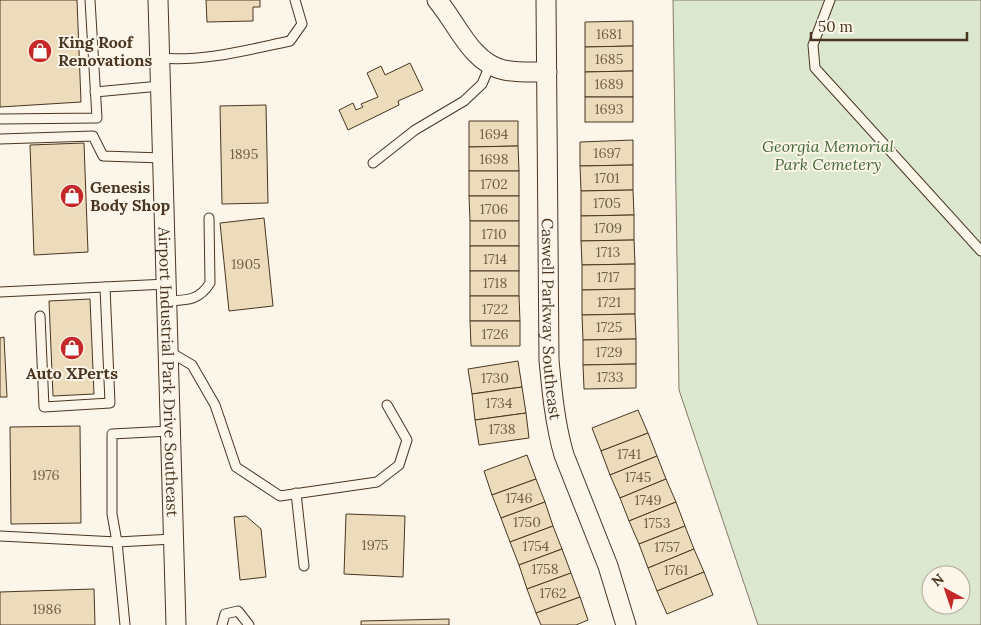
<svg xmlns="http://www.w3.org/2000/svg" width="981" height="625" font-family="Lora,serif">
<style>
.green{fill:#dce7d0;stroke:#887966;fill-rule:evenodd}
.building{fill:#ecdcbc;stroke:#4a3520}
.lines{fill:none;stroke-linecap:round;stroke-linejoin:round}
.lane-casing{stroke:#4a3520;stroke-width:11}
.street-casing{stroke:#4a3520;stroke-width:21}
.lane{stroke:#fbf6e9;stroke-width:9}
.street{stroke:#fbf6e9;stroke-width:19}
.labels{text-anchor:middle;stroke-width:4;stroke-linejoin:round;paint-order:stroke}
.number-label{font-size:14px;fill:#725f47}
.poi-label{font-size:16px;font-weight:bold;fill:#4a3520;stroke:#fbf6e9;text-anchor:start}
.park-label{font-size:16px;font-style:italic;fill:#436837;stroke:#fbf6e9}
.street-label{font-size:16px;fill:#4a3520;stroke:#fbf6e9}
</style>
<rect width="100%" height="100%" fill="#fbf6e9"/>
<path class="green" d="M673,0H981V625H758L679,390ZM931,575H961V605H931Z"/>
<g class="building">
<polygon points="0,0 77,0 81,102 0,107"/>
<polygon points="206,0 260,0 260,7 253,7 253,21 207,22"/>
<polygon points="633,21 633,46 585,47 585,22"/>
<polygon points="633,46 633,71 585,72 585,47"/>
<polygon points="410,63 423,90 398,101 399,105 348,130 339,110 353,103 356,110 363,107 361,104 378,97 367,73 381,66 385,75"/>
<polygon points="633,71 633,97 585,97 585,72"/>
<rect x="585" y="97" width="48" height="25"/>
<polygon points="266,105 268,203 222,204 220,106"/>
<polygon points="469,121 518,121 518,146 469,147"/>
<polygon points="633,140 633,165 580,166 580,142"/>
<polygon points="84,143 88,252 34,255 30,145"/>
<polygon points="518,146 519,171 469,171 469,147"/>
<polygon points="633,165 633,190 581,191 580,166"/>
<rect x="469" y="171" width="50" height="25"/>
<polygon points="633,190 634,215 581,216 581,191"/>
<polygon points="469,196 519,196 519,221 470,221"/>
<polygon points="634,215 634,240 581,241 581,216"/>
<polygon points="264,218 273,306 229,311 220,223"/>
<rect x="470" y="221" width="49" height="25"/>
<polygon points="634,240 635,264 582,265 581,241"/>
<rect x="470" y="246" width="49" height="25"/>
<polygon points="635,264 635,289 582,290 582,265"/>
<rect x="470" y="271" width="49" height="25"/>
<polygon points="635,289 635,314 582,315 582,290"/>
<polygon points="470,296 519,296 520,321 470,321"/>
<polygon points="90,299 94,394 53,396 49,301"/>
<polygon points="635,314 636,339 583,340 582,315"/>
<polygon points="470,321 520,321 520,346 471,346"/>
<polygon points="4,337 7,397 0,397 0,338"/>
<polygon points="636,339 636,364 583,365 583,340"/>
<polygon points="518,361 522,387 472,394 468,369"/>
<polygon points="636,364 636,388 584,389 583,365"/>
<polygon points="522,387 526,413 475,420 472,394"/>
<polygon points="638,410 648,433 601,451 592,428"/>
<polygon points="526,413 529,438 479,445 475,420"/>
<polygon points="80,426 81,523 11,524 10,427"/>
<polygon points="648,433 657,456 610,475 601,451"/>
<polygon points="527,455 536,479 492,495 484,471"/>
<polygon points="657,456 666,479 620,498 610,475"/>
<polygon points="536,479 545,502 501,518 492,495"/>
<polygon points="666,479 676,502 629,521 620,498"/>
<polygon points="545,502 553,526 510,542 501,518"/>
<polygon points="676,502 685,526 639,544 629,521"/>
<polygon points="346,514 405,516 403,577 344,574"/>
<polygon points="246,516 261,529 266,577 240,580 234,517"/>
<polygon points="553,526 562,549 519,565 510,542"/>
<polygon points="685,526 694,549 648,568 639,544"/>
<polygon points="562,549 571,573 527,589 519,565"/>
<polygon points="694,549 704,572 657,591 648,568"/>
<polygon points="704,572 713,595 667,614 657,591"/>
<polygon points="571,573 580,597 536,613 527,589"/>
<polygon points="94,589 95,625 0,625 0,592"/>
<polygon points="580,597 588,620 576,625 541,625 536,613"/>
<polygon points="449,619 449,625 361,625 361,621"/>
</g>
<g class="lines">
<g class="lane-casing">
<g id="lane">
<polyline points="830,0 813,45 815,68 981,251"/>
<path d="M159,58C203,62 247,50 290,41L302,24L295,0"/>
<polyline points="95,92 160,86"/>
<polyline points="0,119 97,118 90,0"/>
<polyline points="0,139 93,136 103,156 162,158"/>
<polyline points="373,163 415,130 464,101 482,84 490,65"/>
<polyline points="0,292 167,284"/>
<path d="M167,301C186,300 199,301 210,283L209,218"/>
<polyline points="40,316 44,407 110,403 105,287"/>
<polyline points="168,351 192,365 215,405 236,467 280,496 377,482 399,465 407,440 387,405"/>
<polyline points="296,493 304,566"/>
<polyline points="0,536 117,542 173,539"/>
<polyline points="125,625 117,542 112,514 112,434 170,431"/>
<polyline points="222,625 225,614 238,611 249,625"/>
</g>
</g>
<g class="street-casing">
<g id="street">
<path id="s1" d="M158,0L176,625"/>
<path d="M437,0C457,23 471,63 504,70C518,73 533,72 547,72"/>
<path id="s2" d="M546,0L549,360C552,392 555,424 564,455L608,566L626,625"/>
</g>
</g>
<use href="#lane" class="lane"/>
<use href="#street" class="street"/>
</g>
<defs>
<g id="shop-disc" transform="scale(1.25)"><circle r="9.5" fill="#c62828" stroke="#fbf6e9"/><path d="M-5-2.5h2.3a2.7 3.5 0 0 1 5.4 0H5L5.5 6h-11ZM-1.5-2.5h3a1.5 2.3 0 0 0-3 0Z" fill="#fff"/></g>
</defs>
<g fill-rule="evenodd">
<use href="#shop-disc" x="40" y="51"/>
<use href="#shop-disc" x="72" y="196"/>
<use href="#shop-disc" x="72" y="348"/>
</g>
<g class="labels">
<g class="number-label">
<text x="609" y="39">1681</text>
<text x="609" y="64">1685</text>
<text x="609" y="89">1689</text>
<text x="609" y="114">1693</text>
<text x="494" y="139">1694</text>
<text x="607" y="158">1697</text>
<text x="244" y="159">1895</text>
<text x="494" y="164">1698</text>
<text x="607" y="183">1701</text>
<text x="494" y="189">1702</text>
<text x="607" y="208">1705</text>
<text x="494" y="214">1706</text>
<text x="608" y="233">1709</text>
<text x="494" y="239">1710</text>
<text x="608" y="257">1713</text>
<text x="495" y="264">1714</text>
<text x="246" y="269">1905</text>
<text x="608" y="282">1717</text>
<text x="495" y="288">1718</text>
<text x="609" y="307">1721</text>
<text x="495" y="314">1722</text>
<text x="609" y="332">1725</text>
<text x="495" y="339">1726</text>
<text x="609" y="357">1729</text>
<text x="610" y="382">1733</text>
<text x="495" y="383">1730</text>
<text x="499" y="408">1734</text>
<text x="502" y="434">1738</text>
<text x="629" y="459">1741</text>
<text x="46" y="480">1976</text>
<text x="638" y="482">1745</text>
<text x="519" y="503">1746</text>
<text x="648" y="505">1749</text>
<text x="527" y="527">1750</text>
<text x="657" y="528">1753</text>
<text x="375" y="550">1975</text>
<text x="536" y="551">1754</text>
<text x="667" y="552">1757</text>
<text x="545" y="574">1758</text>
<text x="676" y="575">1761</text>
<text x="553" y="598">1762</text>
<text x="47" y="614">1986</text>
</g>
<g class="poi-label">
<text x="58" y="48">King Roof<tspan x="58" dy="18">Renovations</tspan></text>
<text x="90" y="193">Genesis<tspan x="90" dy="18">Body Shop</tspan></text>
<text x="72" y="379" text-anchor="middle">Auto XPerts</text>
</g>
<g class="park-label">
<text x="828" y="152">Georgia Memorial<tspan x="828" dy="18">Park Cemetery</tspan></text>
</g>
<g class="street-label">
<text dy="6" stroke="none"><textPath href="#s2" startOffset="319">Caswell Parkway Southeast</textPath></text>
<text dy="6" stroke="none"><textPath href="#s1" startOffset="372">Airport Industrial Park Drive Southeast</textPath></text>
</g>
</g>
<g transform="translate(946 590) rotate(320)"><circle r="24" fill="#fbf6e9" stroke="#b4a999"/>
<path d="M0-4L9 19L0 12L-9 19Z" fill="#c62828"/>
<text y="-8" font-size="14" font-weight="bold" text-anchor="middle" fill="#4a3520">N</text>
</g>
<path d="M811 32v8h156v-8" fill="none" stroke="#4a3520" stroke-width="2.5"/>
<text x="818" y="32" font-size="15" fill="#4a3520" stroke="#fbf6e9" stroke-width="4" paint-order="stroke">50 m</text>
</svg>
